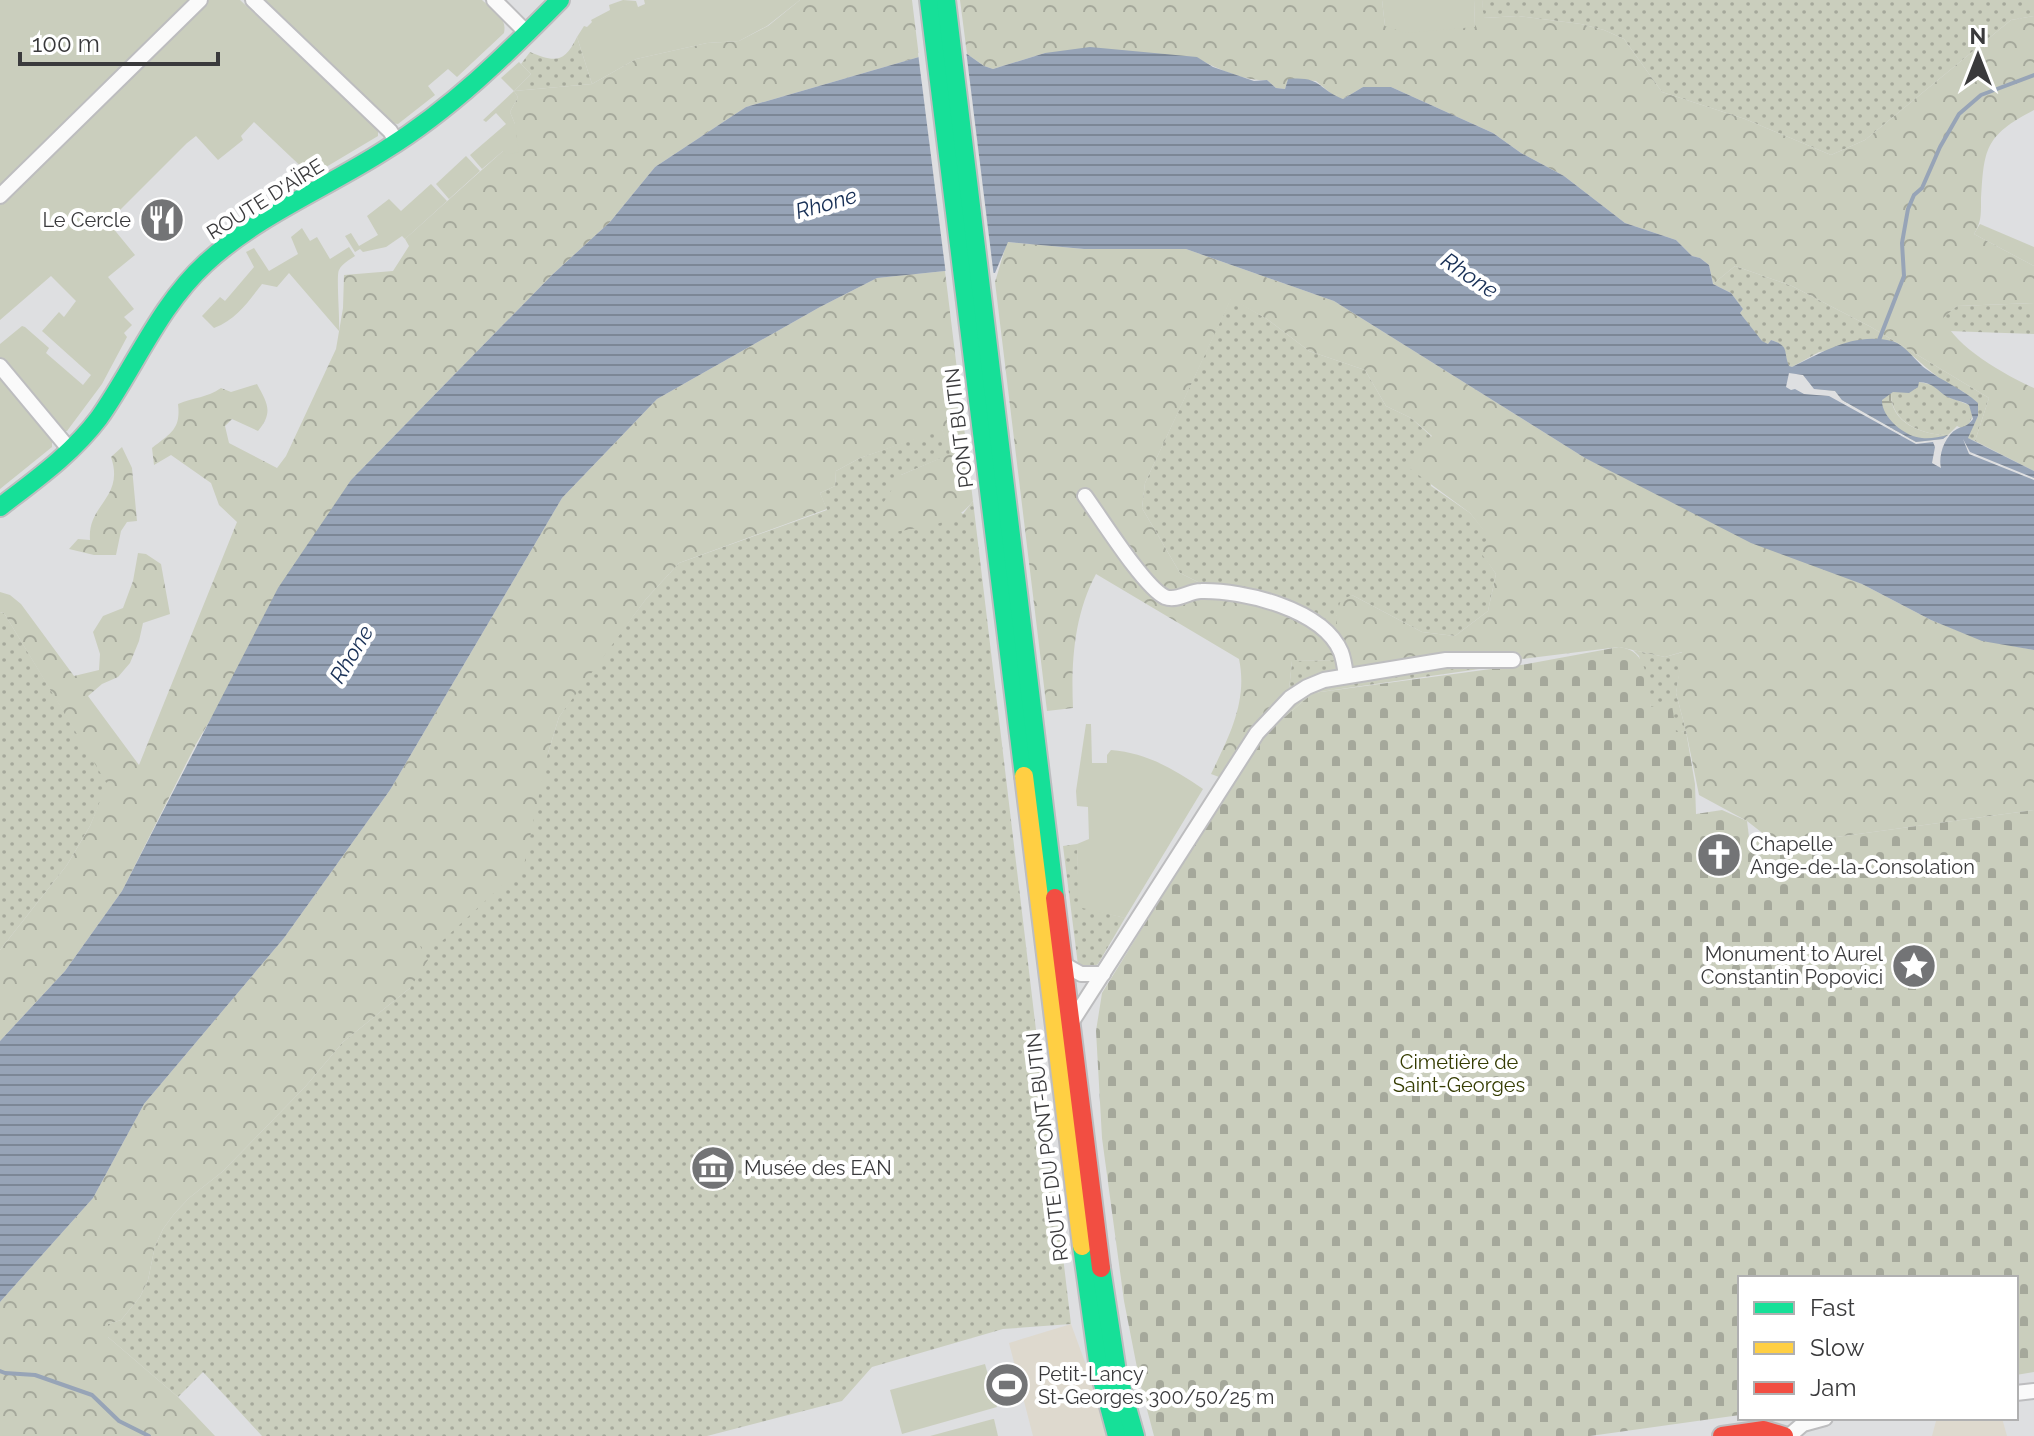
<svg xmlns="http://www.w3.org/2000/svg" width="2034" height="1436" font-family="Raleway,sans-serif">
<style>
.industrial{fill:#ded9ce}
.grass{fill:url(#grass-dots)}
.forest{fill:url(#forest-crowns);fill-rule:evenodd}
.wetland{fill:url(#wetland-marsh)}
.cemetery{fill:url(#cemetery-stones)}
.green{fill:#cacebd}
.water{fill:url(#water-rules);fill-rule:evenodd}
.pier{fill:#dedfe1}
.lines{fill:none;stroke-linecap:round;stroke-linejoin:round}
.stream{stroke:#97a4b7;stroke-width:4}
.street-casing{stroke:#bdbdbf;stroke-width:18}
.fast-casing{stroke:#bdbdbf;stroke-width:22}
.slow-casing{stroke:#bdbdbf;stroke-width:22}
.jam-casing{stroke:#bdbdbf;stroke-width:22}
.street{stroke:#fafafa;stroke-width:14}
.fast{stroke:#16e098;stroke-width:18}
.slow{stroke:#ffcf43;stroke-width:18}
.jam{stroke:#f24e42;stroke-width:18}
.labels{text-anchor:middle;stroke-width:8;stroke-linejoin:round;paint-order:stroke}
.street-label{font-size:20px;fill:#3a3a3c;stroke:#fff}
.poi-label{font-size:20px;fill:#3a3a3c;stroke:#fff;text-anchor:start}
.park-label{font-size:20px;fill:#353c02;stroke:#fff}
.water-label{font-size:22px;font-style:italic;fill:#172f55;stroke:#fff}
</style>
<defs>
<pattern id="grass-dots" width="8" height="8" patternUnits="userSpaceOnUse" patternTransform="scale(2)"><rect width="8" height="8" fill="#cacebd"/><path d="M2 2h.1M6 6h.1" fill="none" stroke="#a5a89b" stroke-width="1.8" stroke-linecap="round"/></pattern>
<pattern id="forest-crowns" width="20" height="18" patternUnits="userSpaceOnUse" patternTransform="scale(2)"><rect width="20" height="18" fill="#cacebd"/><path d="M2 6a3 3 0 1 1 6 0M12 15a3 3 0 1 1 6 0" fill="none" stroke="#a5a89b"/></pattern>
<pattern id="wetland-marsh" width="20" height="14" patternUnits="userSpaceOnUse" patternTransform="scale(2)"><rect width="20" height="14" fill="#cacebd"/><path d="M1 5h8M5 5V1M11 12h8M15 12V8" fill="none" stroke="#a5a89b"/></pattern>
<pattern id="cemetery-stones" width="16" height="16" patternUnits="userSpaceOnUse" patternTransform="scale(2)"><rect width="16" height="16" fill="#cacebd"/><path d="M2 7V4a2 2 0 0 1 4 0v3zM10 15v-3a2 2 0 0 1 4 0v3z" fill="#a5a89b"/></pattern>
<pattern id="water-rules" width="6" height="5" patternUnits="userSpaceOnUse" patternTransform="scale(2)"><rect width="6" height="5" fill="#97a4b7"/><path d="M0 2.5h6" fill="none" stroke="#7c8796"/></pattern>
</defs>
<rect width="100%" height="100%" fill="#dedfe1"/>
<g class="industrial">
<polygon points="1071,1324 1112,1436 1033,1436 1009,1343"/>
<polygon points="1958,1418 2002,1418 2007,1436 1932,1436 1936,1421"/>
</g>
<g class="grass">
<polygon points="1482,0 2034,0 2034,16 2011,20 1865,140 1831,155 1745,119 1662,92 1624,39 1604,30 1581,24 1518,16 1483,18"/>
<path d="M577,37L592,84L514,91L531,74L521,64L530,52C554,62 564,64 577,37Z"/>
<path d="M1735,266L1792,286L1871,327L1989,398L1975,441L1967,438L1978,416L1964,392C1935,381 1918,356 1892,341L1819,352L1792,367L1788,366C1784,352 1788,345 1771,340L1768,344L1762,342L1740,313L1743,309L1731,293L1713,284Z"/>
<polygon points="1231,298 1267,319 1309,351 1365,370 1386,406 1411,418 1432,437 1431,486 1470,513 1489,536 1482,553 1496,574 1488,611 1455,636 1422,632 1352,595 1336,616 1336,633 1202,584 1180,573 1142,508 1145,483"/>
<polygon points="2034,303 2034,334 1948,331 1942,318 1957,306"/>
<path d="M1919,382L1934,385L1946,396L1969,405L1973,415L1969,424L1963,429L1957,426L1948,435C1922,435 1891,423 1891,393Z"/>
<polygon points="942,429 951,454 901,475 963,514 973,501 1071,1324 1003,1329 872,1367 842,1401 707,1436 262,1436 203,1372 178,1397 108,1337 108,1324 121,1320 140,1297 148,1280 155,1246 163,1229 174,1214 189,1198 222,1172 305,1087 343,1042 410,988 419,946 548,753 559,717 584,681 646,599 679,563 827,510 820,493 835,486 836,471 860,458"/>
<polygon points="0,612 4,613 108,784 90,826 67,865 0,950"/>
<polygon points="1633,650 1665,657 1683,652 1676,693 1686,731 1676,733 1651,708 1639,656"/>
<polygon points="1339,660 1339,672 1316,677 1289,690 1292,661"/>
<polygon points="1466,665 1500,666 1313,693 1260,738 1267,728 1303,696 1325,686"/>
<polygon points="1077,844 1079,906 1125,918 1098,964 1091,968 1078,965 1063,846"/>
</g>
<g class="forest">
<path d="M800,0H912L919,57L746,107L655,167L610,222L552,275L351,480L196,744L122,891L65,971L0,1041V950L67,865L90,826L107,784L4,613L0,612V592L10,595L21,604L74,676L99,670L100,654L93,632L103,616L123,608L133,581L138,553L146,554L161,564L170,614L143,623L139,641L130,663L118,677L102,684L88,696L139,765L237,522L219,505L211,483L171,455L154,465L152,448C171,433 181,429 178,404C194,397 207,398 221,388L231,392L257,384C267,403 274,412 258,431L232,419L225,426L229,443L277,468L286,456L336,349L343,308L344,275L393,271L409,246L405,239L503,151L515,124L510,112L518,97L514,91L592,84L636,59L707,43L739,41L768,26Z"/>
<path d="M960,0H1382L1385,26L1475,27L1474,0H1482L1484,18L1518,16L1581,24L1604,30L1624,39L1662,92L1745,119L1831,155L1865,140L2011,20L2034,16V110C1984,136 1984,149 1981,203C1981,215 1981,223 1974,234L2034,266V303L1957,306L1943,318C1955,347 2005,375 2034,388V471L1975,441L1989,398L1871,327L1792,286L1735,266L1713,284L1709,265L1700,258L1692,256L1676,240L1625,223L1564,176L1521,153L1493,133L1391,87H1363L1343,99L1334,96L1316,81L1288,79L1285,89L1276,88L1267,80C1247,82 1214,68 1196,57L1045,53L993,69L984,66L967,54Z"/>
<path d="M1007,242L1084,249H1186L1334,301L1585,458L1862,584L1931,620L1982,640L2034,650V810L1785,844L1774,842L1747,821L1699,795L1686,731L1676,693L1682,652L1665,657L1619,647L1513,660C1486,642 1386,663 1352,668L1349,660L1292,661L1289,690L1259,719L1219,777L1211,774C1229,737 1248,701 1239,659L1096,574C1074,615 1071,662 1073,708L1047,711L995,282ZM1231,299L1267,319L1309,351L1365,370L1386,406L1411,418L1432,436L1409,468L1470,513L1488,536L1481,553L1496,574L1488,611L1455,636L1422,632L1352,595L1341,600L1336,616V632L1274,596L1202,584L1180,573L1142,508L1145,483Z"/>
<path d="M945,271L973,501C954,526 925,526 895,532L880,518V508L901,475L950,454L942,430L860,458L836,471L835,486L820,493L827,509L679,563L646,599L559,717L548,753L524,865L441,942L420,946L428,960L410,988L343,1042L305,1087L222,1172L189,1198L174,1214L163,1229L155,1246L148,1280L140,1297L121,1320L108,1324V1337L178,1397L215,1436H0V1302L93,1198L144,1104L284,938L390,790L562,498L657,399L820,307L877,278Z"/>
<path d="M122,447L132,468L137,521L127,522L121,531L116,555H94L69,549L78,539L90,540C87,504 125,498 111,457Z"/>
</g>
<path class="wetland" d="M1910,381L1927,383L1919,382L1918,387L1909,393H1891C1890,423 1922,435 1948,435L1943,439L1916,442L1842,400L1835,391L1817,389Z"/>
<path class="cemetery" d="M1619,647C1649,650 1647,683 1651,707L1672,705L1676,732L1686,731L1695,784L1696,814L1722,810L1747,821L1749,837H1761L1763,850L1785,844L2034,810V1372L2016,1375V1278H1740V1415L1590,1436H1154L1140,1383L1124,1301L1102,1138L1096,1031L1102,993L1260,738L1313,693L1527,664Z"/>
<g class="green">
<polygon points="0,0 190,0 0,187"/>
<polygon points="209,0 240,0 378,130 378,136 311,176 254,122 241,136 243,140 218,160 196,136 187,143 108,222 135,255 108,277 134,309 124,317 132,325 124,333 127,337 102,384 67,431 61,431 0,359 0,344 22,326 25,327 49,348 46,353 83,385 91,375 42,331 59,312 64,317 76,301 51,276 0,320 0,205"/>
<path d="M260,0H482C492,9 508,18 504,33L457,77L448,69L428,86L435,95L398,124L390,123Z"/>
<polygon points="623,0 636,1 638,7 645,4 644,0 800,0 767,26 739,41 707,43 636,59 592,84 577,37 584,26 587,27 592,22 591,20 610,10 609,5"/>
<polygon points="1382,0 1474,0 1475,27 1405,33 1385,26"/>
<polygon points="519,62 531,74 514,91 518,97 510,112 515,124 519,152 506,155 503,151 482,169 470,155 506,124 496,113 486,122 483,120 514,91 501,78"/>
<polygon points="466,156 480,171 449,199 436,184"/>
<polygon points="431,184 447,201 405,239 402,236 386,247 363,252 360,249 355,252 345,236 351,233 359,246 378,235 367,216 389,199 401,211"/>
<polygon points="1980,224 2034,247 2034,266 1974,234"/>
<path d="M302,228L310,241L317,237L330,259L349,247L355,256C349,260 342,264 339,270C336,275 340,319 339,331L289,273L277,287L262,284C247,303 237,319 214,328L202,316L220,297L225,301L254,267L246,252L254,248L269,271L298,254L291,237Z"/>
<polygon points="0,377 52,440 52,447 0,489"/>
<path d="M1086,724H1091L1092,763H1107V755L1111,750C1147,753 1174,769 1203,789L1125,918L1078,907L1077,844L1089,839L1088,807L1077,806L1076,791Z"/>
<polygon points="985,1364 997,1407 902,1434 890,1390"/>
<polygon points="994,1419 998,1436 930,1436 993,1419"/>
</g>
<path class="water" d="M1090,47L1197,57L1213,67L1254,81L1267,80L1276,88L1285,89L1288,79C1322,76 1317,89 1343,99L1363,87H1391L1493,133L1521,153L1564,176L1625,223L1676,240L1692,256L1700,258L1709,265L1713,284L1731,293L1743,309L1740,313L1762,341L1768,344L1771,340C1790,346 1783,351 1789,366L1792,367C1825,351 1854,332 1892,341C1906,345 1915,361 1926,369C1942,381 1963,389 1978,403V416L1968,438L2034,471V478L1970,452L1963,439L1969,454L2034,480V650L1982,641L1931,620L1862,584L1751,543L1585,458L1334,301L1186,249H1084L1008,242L995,273L945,271L877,278L820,307L657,399L562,498L390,790L284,938L144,1104L93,1198L0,1302V1041L65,971L122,891L278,588L351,480L552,275L610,222L655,167L746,107L919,57L967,54L984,66L993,69L1045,53ZM1789,373L1803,375L1814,389L1835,391L1842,400L1916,442L1943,439L1948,435C1939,437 1930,439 1922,438C1905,437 1881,417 1882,400L1893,392L1909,393L1918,387L1919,382C1932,383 1934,387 1943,394C1950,400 1961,400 1969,405L1973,419C1967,427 1963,426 1957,429C1944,436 1938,457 1941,468L1932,463L1935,447L1933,442L1916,444L1829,396L1804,394L1795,389L1791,390L1786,387Z"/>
<polygon class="pier" points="966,50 994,277 946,275 918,53"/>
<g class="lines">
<g class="stream">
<polyline points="1879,340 1904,276 1902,243 1908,209 1914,195 1922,188 1940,147 1959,114 1981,95 2034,75"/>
<polyline points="0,1371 5,1373 35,1375 92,1395 119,1421 149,1436"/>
</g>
<g class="street-casing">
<g id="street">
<polyline points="253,0 390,131 397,142"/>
<polyline points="494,0 528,34"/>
<polyline points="0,196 200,0"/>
<polyline points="0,366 70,450"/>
<path d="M1085,496C1101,518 1144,587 1165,597C1177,602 1189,591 1201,591C1243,590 1323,609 1341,652C1344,660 1345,669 1346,676"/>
<polyline points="1065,965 1081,974 1103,974"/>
<polyline points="1071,1023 1257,733 1290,698 1307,687 1324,680 1446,660 1513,660"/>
<polyline points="2016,1393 2034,1391"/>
<polyline points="1789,1436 1803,1424 1825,1418"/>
</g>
</g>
<g class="fast-casing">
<g id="fast">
<polyline points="929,0 1024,776"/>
<polyline points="946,0 1055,898"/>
<path d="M0,507C35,480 72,454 99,418C135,367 159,306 206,263C258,215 326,188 385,150C451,109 506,55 560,0"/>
<polyline points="1082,1246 1099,1369 1117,1436"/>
<polyline points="1101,1268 1117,1372 1135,1436"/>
</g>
</g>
<g class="slow-casing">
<polyline id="slow" points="1024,776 1082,1246"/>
</g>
<g class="jam-casing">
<g id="jam">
<polyline points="1055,898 1101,1268"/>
<polyline points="1722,1436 1764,1430 1784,1436"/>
</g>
</g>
<use href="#street" class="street"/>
<use href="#fast" class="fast"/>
<use href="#slow" class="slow"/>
<use href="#jam" class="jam"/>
</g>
<defs>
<g id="restaurant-disc" transform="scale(2.3)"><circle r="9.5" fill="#737476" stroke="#fff"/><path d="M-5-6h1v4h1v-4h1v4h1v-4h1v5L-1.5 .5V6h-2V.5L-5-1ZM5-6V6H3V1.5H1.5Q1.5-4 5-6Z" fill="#fff"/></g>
<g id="church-disc" transform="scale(2.3)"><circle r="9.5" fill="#737476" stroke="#fff"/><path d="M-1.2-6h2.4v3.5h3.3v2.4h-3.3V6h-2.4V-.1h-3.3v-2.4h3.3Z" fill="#fff"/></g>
<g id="sight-disc" transform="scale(2.3)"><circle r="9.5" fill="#737476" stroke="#fff"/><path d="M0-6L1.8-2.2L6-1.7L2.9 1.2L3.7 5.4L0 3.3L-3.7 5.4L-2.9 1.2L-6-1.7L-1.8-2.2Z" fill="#fff"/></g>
<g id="museum-disc" transform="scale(2.3)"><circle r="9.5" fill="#737476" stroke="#fff"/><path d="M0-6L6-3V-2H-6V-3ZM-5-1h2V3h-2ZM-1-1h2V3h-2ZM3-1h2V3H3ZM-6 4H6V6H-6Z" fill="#fff"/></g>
<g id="stadium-disc" transform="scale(2.3)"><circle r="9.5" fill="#737476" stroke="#fff"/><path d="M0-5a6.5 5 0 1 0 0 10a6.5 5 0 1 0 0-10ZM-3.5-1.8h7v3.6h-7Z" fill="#fff"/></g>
</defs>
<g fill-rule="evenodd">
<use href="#restaurant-disc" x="162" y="220"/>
<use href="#church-disc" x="1719" y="855"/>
<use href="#sight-disc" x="1914" y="966"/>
<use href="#museum-disc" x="713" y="1168"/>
<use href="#stadium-disc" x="1007" y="1385"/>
</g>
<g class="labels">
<g class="street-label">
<text transform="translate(265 199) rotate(-32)" y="7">ROUTE D'AÏRE</text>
<text transform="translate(959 428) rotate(-97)" y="7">PONT BUTIN</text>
<text transform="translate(1047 1147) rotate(-97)" y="7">ROUTE DU PONT-BUTIN</text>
</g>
<g class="poi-label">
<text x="131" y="227" text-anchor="end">Le Cercle</text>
<text x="1750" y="851">Chapelle<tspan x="1750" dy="23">Ange-de-la-Consolation</tspan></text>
<text x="1883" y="961" text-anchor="end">Monument to Aurel<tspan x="1883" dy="23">Constantin Popovici</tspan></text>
<text x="744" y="1175">Musée des EAN</text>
<text x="1038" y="1381">Petit-Lancy<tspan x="1038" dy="23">St-Georges 300/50/25 m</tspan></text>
</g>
<g class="park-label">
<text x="1459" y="1069">Cimetière de<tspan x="1459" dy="23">Saint-Georges</tspan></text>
</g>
<g class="water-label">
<text transform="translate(826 203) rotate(-16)" y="8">Rhone</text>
<text transform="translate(1470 275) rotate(34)" y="8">Rhone</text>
<text transform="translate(351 654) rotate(-59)" y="8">Rhone</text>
</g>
</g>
<rect x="1738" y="1276" width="280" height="144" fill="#ffffff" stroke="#b0b0b1" stroke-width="2"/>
<rect x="1754" y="1302" width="40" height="12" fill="#16e098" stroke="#b0b0b1" stroke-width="2"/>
<text x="1810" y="1316" font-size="24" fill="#3a3a3c">Fast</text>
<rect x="1754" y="1342" width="40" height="12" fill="#ffcf43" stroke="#b0b0b1" stroke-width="2"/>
<text x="1810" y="1356" font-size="24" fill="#3a3a3c">Slow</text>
<rect x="1754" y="1382" width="40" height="12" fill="#f24e42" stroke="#b0b0b1" stroke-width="2"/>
<text x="1810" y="1396" font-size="24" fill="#3a3a3c">Jam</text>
<g transform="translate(1978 56)" stroke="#ffffff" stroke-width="6" paint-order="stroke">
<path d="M0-6L14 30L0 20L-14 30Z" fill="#3a3a3c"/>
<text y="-12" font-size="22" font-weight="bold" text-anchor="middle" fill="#3a3a3c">N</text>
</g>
<path d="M20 52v12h198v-12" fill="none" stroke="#3a3a3c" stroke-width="4"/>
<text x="32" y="52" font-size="24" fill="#3a3a3c" stroke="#ffffff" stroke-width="6" paint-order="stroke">100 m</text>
</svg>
